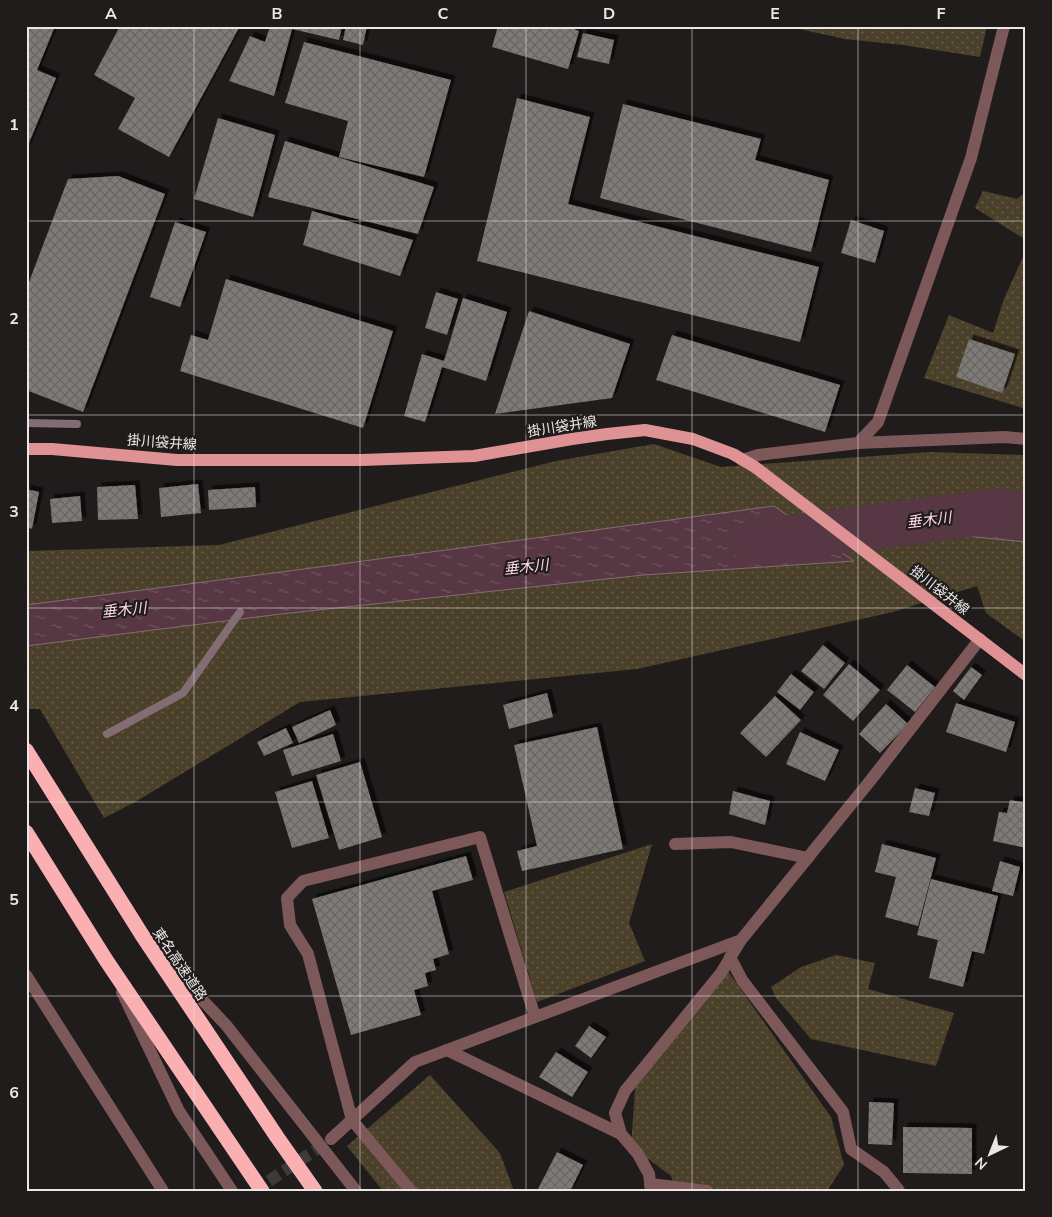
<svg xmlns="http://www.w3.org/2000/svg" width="1052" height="1217" font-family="'Nunito Sans','Noto Sans JP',sans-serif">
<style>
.grass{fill:url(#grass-dots)}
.water{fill:url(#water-ripples);stroke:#836c74}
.pier{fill:#201c1b}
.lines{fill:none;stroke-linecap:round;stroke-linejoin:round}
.stream{stroke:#836c74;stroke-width:8}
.river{stroke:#573743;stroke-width:45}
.building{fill:url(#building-cross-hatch);filter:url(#shadow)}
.minor-tunnel{stroke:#3e3a39;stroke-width:12;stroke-dasharray:12 6;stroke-linecap:butt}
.minor{stroke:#7d5859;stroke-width:12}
.major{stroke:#df9294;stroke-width:12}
.highway{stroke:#fab0b2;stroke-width:15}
.grid{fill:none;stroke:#eae7e6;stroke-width:1;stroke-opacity:0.55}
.labels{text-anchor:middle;stroke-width:4.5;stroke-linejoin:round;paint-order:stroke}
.street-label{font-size:14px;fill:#eae7e6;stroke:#201c1b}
.water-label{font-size:15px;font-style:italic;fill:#ffd7e4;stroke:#201c1b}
.neatline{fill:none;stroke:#eae7e6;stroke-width:2}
.grid-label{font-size:16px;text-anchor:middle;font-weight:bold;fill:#eae7e6}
</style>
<defs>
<pattern id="grass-dots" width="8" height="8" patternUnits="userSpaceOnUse" patternTransform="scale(1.25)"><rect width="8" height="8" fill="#4b402a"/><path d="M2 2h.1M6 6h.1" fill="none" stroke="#655c49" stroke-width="1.8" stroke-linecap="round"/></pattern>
<pattern id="water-ripples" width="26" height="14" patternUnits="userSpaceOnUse" patternTransform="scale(1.25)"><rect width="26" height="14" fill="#573743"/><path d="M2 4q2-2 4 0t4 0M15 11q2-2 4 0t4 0" fill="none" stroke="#6f545e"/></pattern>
<pattern id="building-cross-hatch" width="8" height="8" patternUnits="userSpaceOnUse" patternTransform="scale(1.25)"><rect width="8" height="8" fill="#7e7a77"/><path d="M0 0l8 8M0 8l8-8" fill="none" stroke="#686563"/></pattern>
<filter id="shadow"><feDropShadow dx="4.5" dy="-4.5" stdDeviation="0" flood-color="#0009"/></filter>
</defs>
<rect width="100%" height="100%" fill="#201c1b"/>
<g class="grass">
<polygon points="785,26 987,26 980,57 903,45 845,39"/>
<polygon points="983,191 1017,199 1026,192 1026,240 975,208"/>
<polygon points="1026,250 1026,409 924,378 949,315 993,333 1004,299"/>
<polygon points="654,444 721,467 930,452 1026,455 1026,642 986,613 977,586 893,612 637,669 300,702 137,801 104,818 40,709 26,709 26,551 219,545 556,461"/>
<polygon points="652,844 629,923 645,961 537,1002 504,892"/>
<polygon points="836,955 875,963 868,989 954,1013 936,1066 811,1039 776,998 771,987 801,967"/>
<polygon points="725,967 831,1117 844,1165 827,1191 676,1191 671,1176 631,1146 636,1077"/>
<polygon points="430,1075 500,1153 514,1191 383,1191 347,1146"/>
</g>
<g class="water">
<polygon points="774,506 854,561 643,575 281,614 26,646 26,605 289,571"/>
<polygon points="1026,506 1026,542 876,527"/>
</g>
<polygon class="pier" points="888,523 899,532 880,530 874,525"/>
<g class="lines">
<g class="stream">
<polyline points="26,423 77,424"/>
<polyline points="107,734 183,693 240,612"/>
</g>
<polyline class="river" points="754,542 796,537 995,511 1026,515"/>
</g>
<g class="building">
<polygon points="26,26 55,26 37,70 56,78 26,150"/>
<polygon points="120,26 240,26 169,157 118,129 135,98 94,75"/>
<polygon points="270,26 342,26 339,40 292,29 274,96 229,81 250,36 265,42"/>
<polygon points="346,26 367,26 363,45 343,40"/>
<polygon points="498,26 565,26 579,31 568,69 492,47"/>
<polygon points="583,33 614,40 609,64 577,57"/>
<polygon points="304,42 451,80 424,177 339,157 348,121 285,103"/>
<polygon points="517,98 590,117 568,204 819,267 800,342 477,261"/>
<polygon points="623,104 761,139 755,160 829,180 811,252 600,198"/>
<polygon points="218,118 275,135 253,217 194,199"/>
<polygon points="285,141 434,187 418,234 268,197"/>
<polygon points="118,176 165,194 83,412 26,390 26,290 68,179"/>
<polygon points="312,211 413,240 400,276 303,245"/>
<polygon points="851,220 884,231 875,263 841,253"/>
<polygon points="175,222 206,232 180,307 150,297"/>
<polygon points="226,279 393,331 363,428 180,371 191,335 208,340"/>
<polygon points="436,292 458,299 447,335 425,328"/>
<polygon points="463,298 507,312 486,381 442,367 425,422 404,416 422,354 444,361"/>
<polygon points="529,311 630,344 612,398 495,414"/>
<polygon points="672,335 840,385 825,432 656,380"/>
<polygon points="969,339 1015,354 1002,393 956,377"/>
<polygon points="198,484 201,513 161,517 159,488"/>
<polygon points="135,485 138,519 98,520 97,487"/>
<polygon points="255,487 256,507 209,510 208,490"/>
<polygon points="26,489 39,492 32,529 26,527"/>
<polygon points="80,496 82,521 52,523 50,499"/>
<polygon points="823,645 845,663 824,689 801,671"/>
<polygon points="849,664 880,690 853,721 823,695"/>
<polygon points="907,665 935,687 915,712 887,690"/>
<polygon points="971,667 982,675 964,700 953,691"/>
<polygon points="791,674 814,692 800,710 777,692"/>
<polygon points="547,693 553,717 509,729 503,705"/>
<polygon points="775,696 801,720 766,757 740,733"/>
<polygon points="956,703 1015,722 1006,752 946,732"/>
<polygon points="886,704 908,724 880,753 859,734"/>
<polygon points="330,710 336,725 299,743 292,727"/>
<polygon points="597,727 623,849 522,871 517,851 537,846 514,745"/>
<polygon points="286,728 293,743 264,756 257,742"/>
<polygon points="800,732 839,750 825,781 786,764"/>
<polygon points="333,734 341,761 292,776 283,750"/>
<polygon points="360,762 382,837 339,850 316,775"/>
<polygon points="312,781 329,838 292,848 275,792"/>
<polygon points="915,788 935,793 929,816 909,812"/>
<polygon points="733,791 770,801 765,825 729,814"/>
<polygon points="1010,800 1026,803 1026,848 993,841 999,812 1007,813"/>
<polygon points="882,844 936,858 918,926 885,917 896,877 875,872"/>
<polygon points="466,856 473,880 432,891 449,954 433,959 436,970 425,973 428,986 414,990 421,1015 351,1035 312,899"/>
<polygon points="1000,861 1020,867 1013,896 992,891"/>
<polygon points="931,879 998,896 984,954 972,951 963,987 929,978 938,940 917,935"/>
<polygon points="589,1026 606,1037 591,1058 575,1046"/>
<polygon points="556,1052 588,1072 572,1097 539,1077"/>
<polygon points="869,1102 894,1103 892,1145 868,1144"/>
<polygon points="903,1127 972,1128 972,1174 903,1173"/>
<polygon points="557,1152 583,1165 570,1191 542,1191 538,1189"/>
</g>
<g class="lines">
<polyline class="minor-tunnel" points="254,1191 329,1141"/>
<g class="minor">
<polyline points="858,443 1005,437 1026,439"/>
<polyline points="742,460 758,455 858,443 878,422 971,158 1004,26"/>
<polyline points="675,844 731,842 808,858"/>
<polyline points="162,957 226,1025 356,1191"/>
<polyline points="730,957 742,980 843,1112 851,1149 884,1172 898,1189 899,1191"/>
<polyline points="26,975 163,1191"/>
<polyline points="122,992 179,1111 232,1191"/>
<polyline points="447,1050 621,1134"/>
<polyline points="331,1139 415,1062 741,940 870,781 980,639"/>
<polyline points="650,1184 707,1191"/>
<polyline points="411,1191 352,1120 308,954 290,925 287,898 303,881 480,837 535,1017"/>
<polyline points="651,1191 649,1174 638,1154 621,1134 615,1113 625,1091 721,973 741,940"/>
</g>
<polyline class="major" points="26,449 52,449 177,460 362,460 474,456 572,439 607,434 645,430 693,439 733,454 755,467 1026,675"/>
<g class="highway">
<polyline points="26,750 142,935 277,1137 315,1191"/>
<polyline points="26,832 106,960 262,1191"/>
</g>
</g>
<path class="grid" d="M194,26V1191M360,26V1191M526,26V1191M692,26V1191M858,26V1191M26,221H1026M26,415H1026M26,608H1026M26,802H1026M26,996H1026"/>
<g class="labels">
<g class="street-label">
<text transform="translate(562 426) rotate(-9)" y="5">掛川袋井線</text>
<text transform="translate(162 442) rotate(4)" y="5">掛川袋井線</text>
<text transform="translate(940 590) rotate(38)" y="5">掛川袋井線</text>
<text transform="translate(180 964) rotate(56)" y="5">東名高速道路</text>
</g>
<g class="water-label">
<text transform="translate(929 520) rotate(-7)" y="5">垂木川</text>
<text transform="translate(526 567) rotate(-6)" y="5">垂木川</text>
<text transform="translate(124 610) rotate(-6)" y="5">垂木川</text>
</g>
</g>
<rect width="1052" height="1217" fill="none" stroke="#201c1b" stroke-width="55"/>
<g transform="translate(990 1154) rotate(223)" stroke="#201c1b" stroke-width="4" paint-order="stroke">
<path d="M0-4L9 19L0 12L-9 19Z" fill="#eae7e6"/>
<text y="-8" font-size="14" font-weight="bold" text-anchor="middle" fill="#eae7e6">N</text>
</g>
<rect x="28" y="28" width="996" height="1162" class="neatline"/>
<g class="grid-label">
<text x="111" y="19">A</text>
<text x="277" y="19">B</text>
<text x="443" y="19">C</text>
<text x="609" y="19">D</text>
<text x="775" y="19">E</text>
<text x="941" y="19">F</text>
<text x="14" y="130">1</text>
<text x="14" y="324">2</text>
<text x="14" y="517">3</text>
<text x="14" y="711">4</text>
<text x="14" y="905">5</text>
<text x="14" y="1098">6</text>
</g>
</svg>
